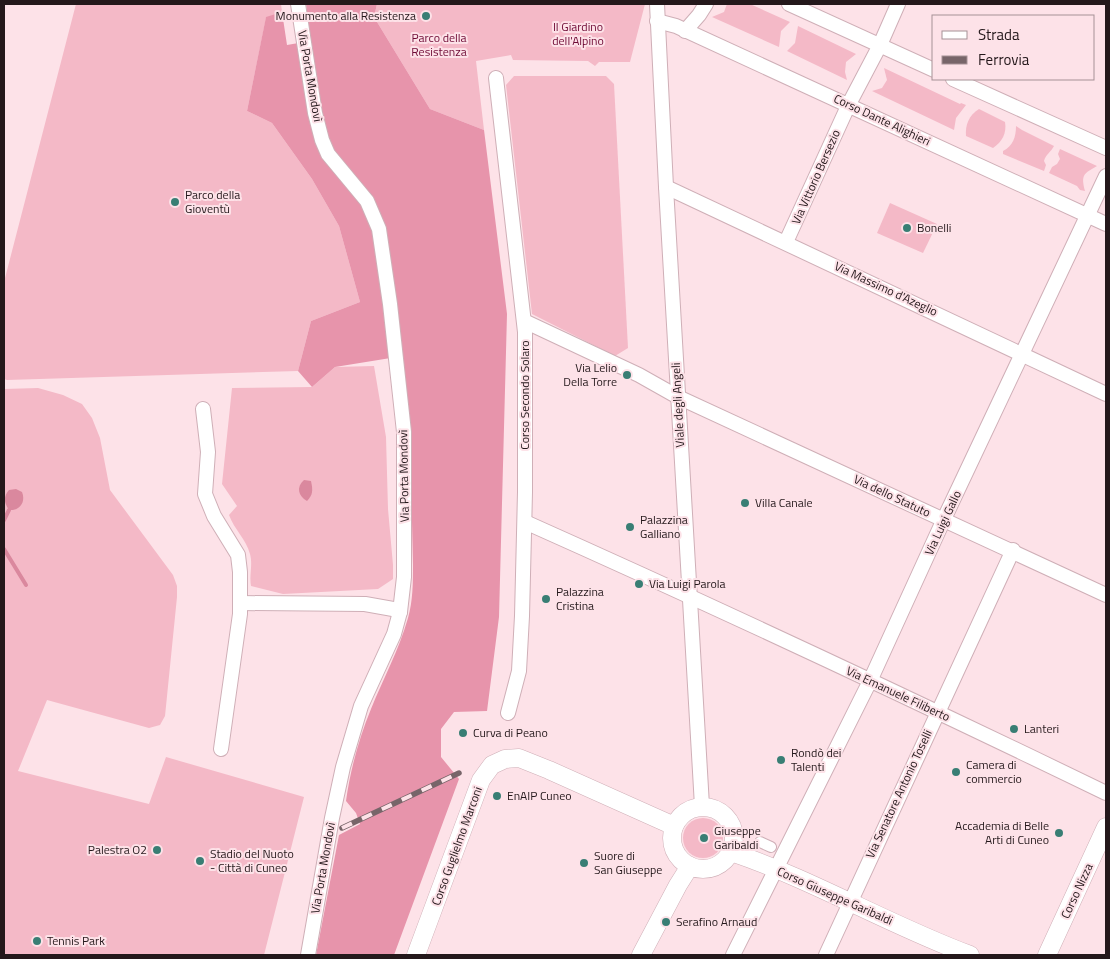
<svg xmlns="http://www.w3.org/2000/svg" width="1110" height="959" font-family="'Titillium Web',sans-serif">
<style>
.green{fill:#f4b9c7}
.forest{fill:#e794ab}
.water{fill:#da889e}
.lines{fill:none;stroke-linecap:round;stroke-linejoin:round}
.stream{stroke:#da889e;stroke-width:4}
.pedestrian-casing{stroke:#cfafb7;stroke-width:12}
.minor-casing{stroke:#cfafb7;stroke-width:16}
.tertiary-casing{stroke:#cfafb7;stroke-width:19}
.pedestrian{stroke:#fff;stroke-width:10}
.minor{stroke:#fff;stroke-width:14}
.tertiary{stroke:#fff;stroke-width:18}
.rail-casing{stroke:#776569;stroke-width:5.5}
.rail{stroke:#fde2e8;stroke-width:4;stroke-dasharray:11;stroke-linecap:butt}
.poi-dot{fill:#397e74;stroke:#fde2e8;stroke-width:2}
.labels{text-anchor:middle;stroke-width:4;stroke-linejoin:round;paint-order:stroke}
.poi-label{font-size:12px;fill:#24181b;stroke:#fde2e8;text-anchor:start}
.park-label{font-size:12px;fill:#6e0a35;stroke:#fde2e8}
.street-label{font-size:12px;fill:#24181b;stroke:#fde2e8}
</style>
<rect width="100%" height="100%" fill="#fde2e8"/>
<g class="green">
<polygon points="76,4 281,4 282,12 266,18 247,111 272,123 312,179 339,226 360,302 311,321 298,371 7,380 4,379 4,282"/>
<polygon points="377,4 645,4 630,62 599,62 595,66 588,61 513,60 511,55 476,61 484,130 430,109 374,17"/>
<polygon points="727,4 750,4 790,22 781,31 779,47 712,17 724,12"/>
<polygon points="798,26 856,54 846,62 845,72 847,80 787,51 795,43"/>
<polygon points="884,68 960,104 961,103 966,105 956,118 954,130 872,91 882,88 887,80"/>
<polygon points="514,76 606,76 614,84 628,348 615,356 532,314 506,85"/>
<path d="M979,109L1005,122C1007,133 1002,142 993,148L966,136C965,125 969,115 979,109Z"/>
<path d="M1016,126L1022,130L1054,146C1051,152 1046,154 1044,161L1046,165L1044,171L1003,154V151C1013,146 1016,137 1016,126Z"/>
<path d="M1060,149L1097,166C1083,174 1081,175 1085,191L1080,190L1077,186L1049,173L1052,167L1057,164L1060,159L1058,154Z"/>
<polygon points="890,203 937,224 923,253 877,233"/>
<path d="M374,366L386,437L388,509L393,565V579L378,589L283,594L251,586C249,575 253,565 250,554C246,539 234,529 229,515L237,506L222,484L232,388L312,387L335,367Z"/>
<polygon points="38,388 63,395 82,404 92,418 100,438 110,490 173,575 177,586 177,597 165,716 160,725 149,728 47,700 18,771 149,804 166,757 304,797 264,955 4,955 4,389"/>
<circle cx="703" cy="838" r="20"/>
</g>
<path class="forest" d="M306,4H377L374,17L430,109L484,130L507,314L499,617L487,711L454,712L441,729V757L459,779L394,955H316L339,835L360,824L356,813L346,801C350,771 359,738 371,709C383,679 399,650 408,618C413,601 413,582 413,565L410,436L403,356L335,367L312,387L298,371L311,321L360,302L339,226L312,179L272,123L247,111L266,17L282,12L287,45L310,41Z"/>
<g class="water">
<path d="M304,480L311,481C313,490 313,495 307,501C298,496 296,487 304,480Z"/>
<path d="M16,489L22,492C26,502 20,511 9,510C4,503 3,497 9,490Z"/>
</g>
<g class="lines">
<g class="stream">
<polyline points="4,520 9,510"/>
<polyline points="4,549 26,585"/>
</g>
<g class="pedestrian-casing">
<polyline id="pedestrian" points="760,842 771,847"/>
</g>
<g class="minor-casing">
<g id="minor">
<polyline points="298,4 315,113 322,140 328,154 367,201 379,229 390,304 404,432 404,577 400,612 394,634 361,706 343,767 332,818 308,955"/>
<polyline points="657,4 666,187 702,806"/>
<polyline points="789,4 934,70"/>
<polyline points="657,21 676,26 1106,224"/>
<polyline points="685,31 699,15 706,4"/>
<polyline points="496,78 525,332 525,492 522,616 519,671 508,713"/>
<polyline points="953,79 1106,148"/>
<polyline points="666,187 1106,394"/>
<polyline points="786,242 849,104 880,45 898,4"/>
<polyline points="524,321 639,375 678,397 1106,595"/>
<polyline points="203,409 208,452 205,494 214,516 238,555 240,572 240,614 221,749"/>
<path d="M525,522C720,609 914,700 1106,793"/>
<polyline points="240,603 365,604 393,609 400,612"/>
<polyline points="733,955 870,681 944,519 1106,176"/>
<polyline points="826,955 1013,550"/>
</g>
</g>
<g class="tertiary-casing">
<g id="tertiary">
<circle cx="703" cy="838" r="31"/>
<path d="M731,852C814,880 889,925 970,955"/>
<polyline points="416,955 481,780 492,765 505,759 519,758 549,770 674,826"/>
<polyline points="641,955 678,885 690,866"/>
<polyline points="1047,955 1106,827"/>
</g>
</g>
<use href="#pedestrian" class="pedestrian"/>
<use href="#minor" class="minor"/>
<use href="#tertiary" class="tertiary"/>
<g class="rail-casing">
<polyline id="rail" points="342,828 459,773"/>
</g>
<use href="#rail" class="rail"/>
</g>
<g class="poi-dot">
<circle cx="426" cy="16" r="5"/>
<circle cx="175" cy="202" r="5"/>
<circle cx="907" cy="228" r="5"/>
<circle cx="627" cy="375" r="5"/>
<circle cx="745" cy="503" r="5"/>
<circle cx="630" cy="527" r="5"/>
<circle cx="639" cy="584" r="5"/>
<circle cx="546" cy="599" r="5"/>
<circle cx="1014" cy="729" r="5"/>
<circle cx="463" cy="733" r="5"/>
<circle cx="781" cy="760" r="5"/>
<circle cx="956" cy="772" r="5"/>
<circle cx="497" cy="796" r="5"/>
<circle cx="1059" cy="833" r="5"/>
<circle cx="704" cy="838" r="5"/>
<circle cx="157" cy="850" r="5"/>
<circle cx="200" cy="861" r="5"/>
<circle cx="584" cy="863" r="5"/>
<circle cx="666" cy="922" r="5"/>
<circle cx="37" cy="941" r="5"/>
</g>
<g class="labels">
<g class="poi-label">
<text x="416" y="20" text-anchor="end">Monumento alla Resistenza</text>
<text x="185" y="199">Parco della<tspan x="185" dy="14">Gioventù</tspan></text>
<text x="917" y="232">Bonelli</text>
<text x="617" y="372" text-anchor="end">Via Lelio<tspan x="617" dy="14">Della Torre</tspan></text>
<text x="755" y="507">Villa Canale</text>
<text x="640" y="524">Palazzina<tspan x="640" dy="14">Galliano</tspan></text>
<text x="649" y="588">Via Luigi Parola</text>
<text x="556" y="596">Palazzina<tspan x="556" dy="14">Cristina</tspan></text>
<text x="1024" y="733">Lanteri</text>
<text x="473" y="737">Curva di Peano</text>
<text x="791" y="757">Rondò dei<tspan x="791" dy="14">Talenti</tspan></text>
<text x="966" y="769">Camera di<tspan x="966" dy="14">commercio</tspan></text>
<text x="507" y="800">EnAIP Cuneo</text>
<text x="1049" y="830" text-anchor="end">Accademia di Belle<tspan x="1049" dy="14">Arti di Cuneo</tspan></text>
<text x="714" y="835">Giuseppe<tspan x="714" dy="14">Garibaldi</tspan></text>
<text x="147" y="854" text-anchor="end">Palestra O2</text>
<text x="210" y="858">Stadio del Nuoto<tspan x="210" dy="14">- Città di Cuneo</tspan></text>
<text x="594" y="860">Suore di<tspan x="594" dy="14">San Giuseppe</tspan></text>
<text x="676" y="926">Serafino Arnaud</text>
<text x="47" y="945">Tennis Park</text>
</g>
<g class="park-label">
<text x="578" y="31">Il Giardino<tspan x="578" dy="14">dell'Alpino</tspan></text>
<text x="439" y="42">Parco della<tspan x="439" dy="14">Resistenza</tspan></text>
</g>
<g class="street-label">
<text transform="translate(310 76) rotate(80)" y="4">Via Porta Mondovì</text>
<text transform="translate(882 120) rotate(25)" y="4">Corso Dante Alighieri</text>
<text transform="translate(816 177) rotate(-66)" y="4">Via Vittorio Bersezio</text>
<text transform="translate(886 289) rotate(25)" y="4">Via Massimo d'Azeglio</text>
<text transform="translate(525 395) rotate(-90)" y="4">Corso Secondo Solaro</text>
<text transform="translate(678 405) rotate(-93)" y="4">Viale degli Angeli</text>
<text transform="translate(404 476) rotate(-91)" y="4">Via Porta Mondovì</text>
<text transform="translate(892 496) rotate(25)" y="4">Via dello Statuto</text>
<text transform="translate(943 523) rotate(-65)" y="4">Via Luigi Gallo</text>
<text transform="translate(898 694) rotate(25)" y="4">Via Emanuele Filiberto</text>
<text transform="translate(899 794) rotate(-65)" y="4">Via Senatore Antonio Toselli</text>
<text transform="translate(457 846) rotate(-70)" y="4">Corso Guglielmo Marconi</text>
<text transform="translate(323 868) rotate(-80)" y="4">Via Porta Mondovì</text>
<text transform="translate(1077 891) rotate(-65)" y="4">Corso Nizza</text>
<text transform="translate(835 896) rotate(24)" y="4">Corso Giuseppe Garibaldi</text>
</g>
</g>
<rect width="1110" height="959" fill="none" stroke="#24181b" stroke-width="10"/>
<rect x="932" y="15" width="162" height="65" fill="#fde2e8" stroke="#a69196"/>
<rect x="942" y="31" width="25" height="8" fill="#ffffff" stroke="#a69196"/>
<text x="978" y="40" font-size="15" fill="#24181b">Strada</text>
<rect x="942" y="56" width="25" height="8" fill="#776569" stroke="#a69196"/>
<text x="978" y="65" font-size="15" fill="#24181b">Ferrovia</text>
</svg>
